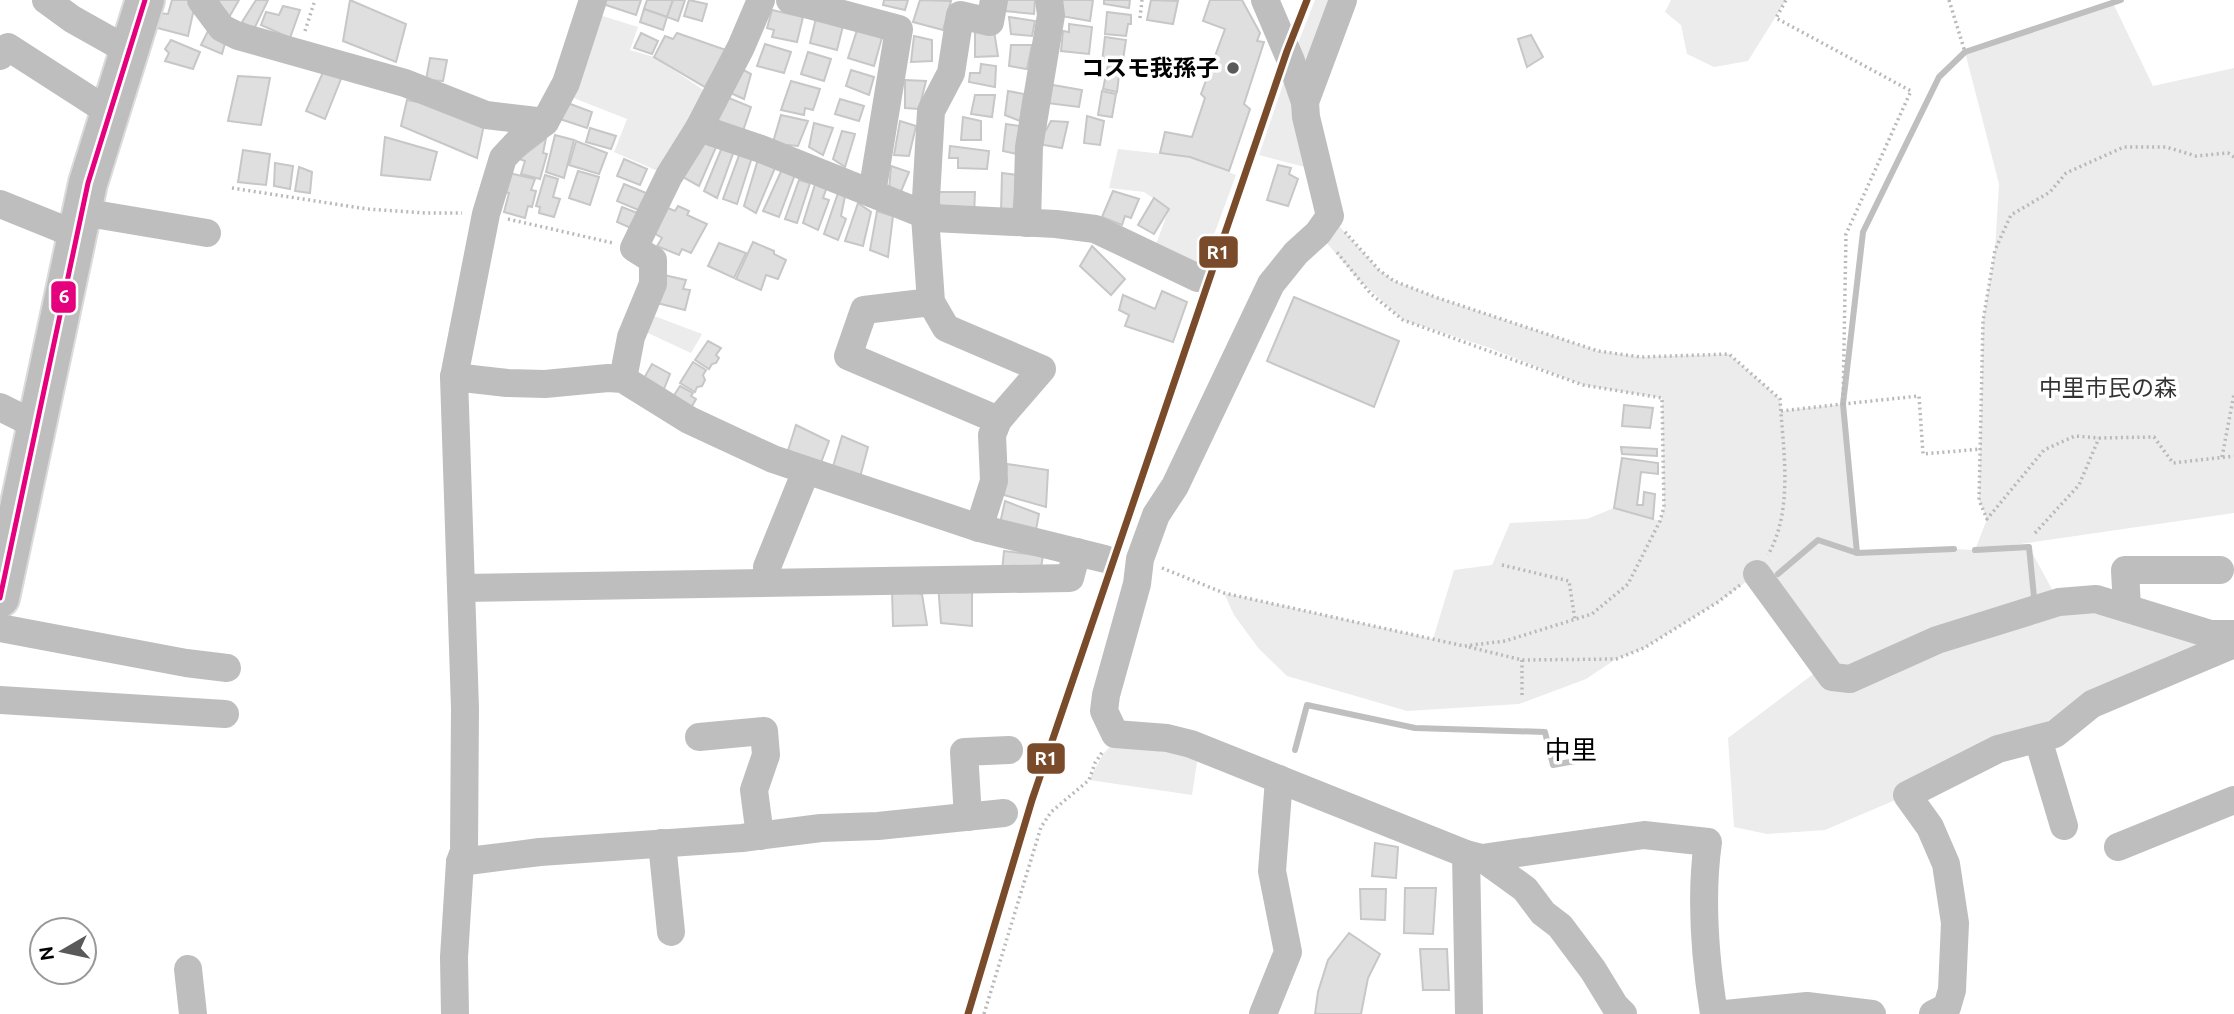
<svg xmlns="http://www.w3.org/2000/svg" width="2234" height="1014" font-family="Ubuntu,'Noto Sans JP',sans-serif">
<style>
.green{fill:#ececec}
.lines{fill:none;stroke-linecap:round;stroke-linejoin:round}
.stream{stroke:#bfbfbf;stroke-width:6}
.building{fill:#dfdfdf;stroke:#c7c7c7;stroke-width:2}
.highway-casing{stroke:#dbdbdb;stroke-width:42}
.path{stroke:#b9b9b9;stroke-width:3.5;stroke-dasharray:2 3.5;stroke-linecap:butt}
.minor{stroke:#bebebe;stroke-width:28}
.highway{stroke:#bebebe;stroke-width:38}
.bus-1-casing{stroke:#fff;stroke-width:10}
.bus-1{stroke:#e5007d;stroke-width:5}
.rail-1-casing{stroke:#fff;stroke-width:12}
.rail-1{stroke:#7a4b2a;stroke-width:7}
.poi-dot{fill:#595959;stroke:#fff;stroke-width:2.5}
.labels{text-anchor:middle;stroke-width:7;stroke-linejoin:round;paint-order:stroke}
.poi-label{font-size:23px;font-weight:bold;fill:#000;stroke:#fff;text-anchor:end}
.park-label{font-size:23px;fill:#333;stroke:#fff}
.quarter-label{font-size:26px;fill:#000;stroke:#fff}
.line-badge{stroke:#fff;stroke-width:2.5}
.badge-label{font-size:19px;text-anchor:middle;font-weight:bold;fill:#fff}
</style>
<rect width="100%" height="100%" fill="#fff"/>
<g class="green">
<polygon points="1315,0 1343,0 1305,102 1320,171 1259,155 1291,61"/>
<polygon points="1671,0 1786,0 1748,61 1714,67 1687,54 1681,25 1665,12"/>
<polygon points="2113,3 2153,86 2234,68 2234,513 1986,549 2029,547 2059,602 2234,634 1907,795 1825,830 1767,834 1734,827 1728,738 1824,666 1838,668 1757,574 1718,602 1644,648 1616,659 1586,679 1519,704 1407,711 1287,676 1259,649 1234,615 1224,593 1433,639 1454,570 1492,565 1510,523 1587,519 1614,508 1660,521 1664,507 1662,398 1583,385 1487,347 1403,320 1359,280 1318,233 1330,216 1379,270 1394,281 1435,297 1598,351 1641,357 1729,354 1780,399 1781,411 1843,404 1857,553 1954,549 1975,550 1987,519 1979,500 1983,321 1995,250 1999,184 1965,52"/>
<polygon points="590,12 638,27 630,50 654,57 714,97 669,176 614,152 627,119 561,93"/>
<polygon points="1118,149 1190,157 1236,175 1198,278 1152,255 1169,209 1144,192 1109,188"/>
<polygon points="641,311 702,334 691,353 635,327"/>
<polygon points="1112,745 1198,756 1192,795 1089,780 1103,754"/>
</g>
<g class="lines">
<g class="stream">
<polyline points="1975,550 2029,547 2034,597"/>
<polyline points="1857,553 1843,404 1863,232 1939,77 1965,52 2121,0"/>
<polyline points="1778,574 1818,540 1857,553 1954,549"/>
<polyline points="1295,750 1307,705 1415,728 1545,732 1553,765 1575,761"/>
</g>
</g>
<g class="building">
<polygon points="172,0 189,0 195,4 188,36 154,27 158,13 168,14"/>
<polygon points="218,0 239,0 228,19"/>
<polygon points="256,0 268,0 254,29 242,22"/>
<polygon points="350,0 406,24 396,62 343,41"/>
<polygon points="604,0 641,0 636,15 603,4"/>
<polygon points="647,0 673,0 667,17 644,9"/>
<polygon points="673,0 685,0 678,21 667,17"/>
<polygon points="689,0 707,4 702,21 684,16"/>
<polygon points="884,0 908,0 905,10 883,5"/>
<polygon points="920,0 951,1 943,30 913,22"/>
<polygon points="1007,0 1035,0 1034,14 1005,11"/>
<polygon points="1062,0 1093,0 1090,21 1061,16"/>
<polygon points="1104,0 1130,0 1129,8 1104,4"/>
<polygon points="1151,0 1178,1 1173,24 1147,20"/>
<polygon points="1210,0 1242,0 1260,33 1257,41 1264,42 1244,104 1250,109 1229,171 1190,157 1160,153 1165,132 1192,137 1205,98 1201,94 1225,29 1203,21"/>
<polygon points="283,6 300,10 290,38 261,25 266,12 279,15"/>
<polygon points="644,9 667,17 663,30 640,22"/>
<polygon points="772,10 803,17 797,42 772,37 774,30 767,28"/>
<polygon points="1107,12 1131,15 1131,24 1128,24 1126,36 1105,34"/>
<polygon points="1009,17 1035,21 1032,36 1011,34"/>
<polygon points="816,18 843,26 837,50 810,43"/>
<polygon points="1069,24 1092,27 1089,54 1061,51 1063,31 1069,32"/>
<polygon points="858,27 883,34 874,66 848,58"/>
<polygon points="975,28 994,31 998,56 975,57"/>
<polygon points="208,31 226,40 222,54 201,45"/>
<polygon points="641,33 658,41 652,54 634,48"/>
<polygon points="677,33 726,50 705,87 654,57 665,36 673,39"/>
<polygon points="1531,35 1543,57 1527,67 1518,39"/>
<polygon points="914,36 932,40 932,61 911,62"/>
<polygon points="1105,37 1126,40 1122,66 1102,62"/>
<polygon points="171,40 200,52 193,69 165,61 169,53 165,49"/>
<polygon points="765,44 791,52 784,73 757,66"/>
<polygon points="1011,45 1032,45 1027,69 1009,66"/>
<polygon points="808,52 831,59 824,81 801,74"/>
<polygon points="430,58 447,60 443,81 426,80"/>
<polygon points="981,64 996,66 995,87 969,82 970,73 980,73"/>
<polygon points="1108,65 1120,67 1117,92 1103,89"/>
<polygon points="738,67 751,74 744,99 726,91"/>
<polygon points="345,69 325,119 306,111 324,70"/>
<polygon points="851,70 874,77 869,95 846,86"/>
<polygon points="238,76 270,78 261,125 228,121"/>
<polygon points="905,80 926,81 919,109 905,108"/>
<polygon points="791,81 820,89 813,110 805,108 804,115 781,110"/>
<polygon points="1053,85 1082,90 1079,107 1039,102"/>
<polygon points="1008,91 1024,94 1020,121 1005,115"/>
<polygon points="1102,91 1116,94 1112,117 1098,115"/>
<polygon points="975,95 995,95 992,117 971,114"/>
<polygon points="724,96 751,107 741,137 711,125"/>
<polygon points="840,99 864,106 859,121 835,114"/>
<polygon points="407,100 486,115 477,158 401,126"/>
<polygon points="565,102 592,112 587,128 560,119"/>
<polygon points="781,115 808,121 798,146 788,145 785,153 771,149"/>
<polygon points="1087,116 1104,121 1100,145 1084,143"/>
<polygon points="963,117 981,121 981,140 961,140"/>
<polygon points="900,121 916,126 909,156 894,155"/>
<polygon points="1051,121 1068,122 1062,148 1032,143 1033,127 1046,130"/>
<polygon points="814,123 833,128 823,155 809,147"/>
<polygon points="1006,124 1020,126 1017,154 1003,151"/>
<polygon points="590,128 616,136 611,149 586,142"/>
<polygon points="842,131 855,134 845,167 833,159"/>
<polygon points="555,135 574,140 564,178 546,172"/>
<polygon points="385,137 437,152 430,180 381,175"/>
<polygon points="703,137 717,145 699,186 679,175"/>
<polygon points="546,138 543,153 547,154 540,179 521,174 525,161 519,159"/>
<polygon points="576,141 607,153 599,174 569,165"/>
<polygon points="723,145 734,151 717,198 704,191"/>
<polygon points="950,146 989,151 987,169 958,168 958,158 949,158"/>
<polygon points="243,150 270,154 266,185 238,182"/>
<polygon points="741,150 753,154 737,204 723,199"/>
<polygon points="759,156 777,163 756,213 744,206"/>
<polygon points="624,159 647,169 640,185 617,176"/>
<polygon points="275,163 293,166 290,189 274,186"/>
<polygon points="784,165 796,172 779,217 763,211"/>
<polygon points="1278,165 1291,168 1289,174 1298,179 1288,206 1267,200"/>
<polygon points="891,166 909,172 900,194 889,190"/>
<polygon points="299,167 312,172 310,193 295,191"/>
<polygon points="578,171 599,177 590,205 569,198"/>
<polygon points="505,172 535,179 531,190 536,191 532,207 528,206 525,218 504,212 509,193 501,192"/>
<polygon points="1002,173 1017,175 1013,212 1001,213"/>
<polygon points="545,175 558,179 553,197 560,199 554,217 539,213 540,207 536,206"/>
<polygon points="817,178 828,184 823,198 829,200 818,230 803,223"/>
<polygon points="799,180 810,183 797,223 785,219"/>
<polygon points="624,184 651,195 643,212 617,201"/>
<polygon points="1113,191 1139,199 1131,218 1125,216 1122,225 1102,217"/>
<polygon points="937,192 975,192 974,215 941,211"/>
<polygon points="838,193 845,196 841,216 846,219 838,240 824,234"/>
<polygon points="1154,198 1169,209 1154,234 1138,225"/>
<polygon points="858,203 871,212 863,246 845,241"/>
<polygon points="678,206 689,211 687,215 707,224 691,253 682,249 679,255 657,246 662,238 654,233 668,208 675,211"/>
<polygon points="622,207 640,214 633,229 617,222"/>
<polygon points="877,211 893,216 888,257 870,250"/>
<polygon points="753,242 774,251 774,254 786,260 778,279 766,275 761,290 736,279"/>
<polygon points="719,243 746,253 734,278 708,266"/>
<polygon points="1092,246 1125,279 1111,295 1080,266"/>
<polygon points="664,275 686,280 683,289 690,290 685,310 657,303"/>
<polygon points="1162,291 1187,302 1173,342 1125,326 1129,315 1119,310 1123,295 1155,309"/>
<polygon points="1294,297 1399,341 1374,407 1267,361"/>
<polygon points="708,341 721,348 716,355 719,358 716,363 712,364 709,369 695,360"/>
<polygon points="693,362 706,370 703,375 705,380 702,386 697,387 695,392 680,383"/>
<polygon points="652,364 670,374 664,389 643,380"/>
<polygon points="680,386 693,393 691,396 696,399 691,408 671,400"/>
<polygon points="1624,405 1653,408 1650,428 1622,426"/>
<polygon points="796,425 829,441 819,468 786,457"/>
<polygon points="842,436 868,447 859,481 832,470"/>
<polygon points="1621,447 1657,449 1657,456 1622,454"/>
<polygon points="1622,458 1658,463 1658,474 1641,472 1637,505 1643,505 1644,492 1655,494 1653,519 1614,508"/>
<polygon points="1007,464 1048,470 1046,507 1004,495"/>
<polygon points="1005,501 1039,514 1035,535 999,528"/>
<polygon points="1004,551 1043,556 1040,573 1002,572"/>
<polygon points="938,584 972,586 972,626 941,623"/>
<polygon points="892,589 922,594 927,625 893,626"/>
<polygon points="1375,843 1398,847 1396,878 1372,876"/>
<polygon points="1405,888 1436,888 1433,934 1404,933"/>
<polygon points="1360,889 1386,889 1385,920 1361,919"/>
<polygon points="1349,933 1380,954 1368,978 1361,1014 1315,1014 1318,992 1328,960"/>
<polygon points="1420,949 1447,949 1449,990 1423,990"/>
</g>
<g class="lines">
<g class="highway-casing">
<polyline id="highway" points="0,598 88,183 145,0"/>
</g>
<g class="path">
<polyline points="1949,0 1965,52"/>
<polyline points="1140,18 1142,0"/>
<polyline points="305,31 315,0"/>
<polyline points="2234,157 2228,153 2196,156 2166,147 2124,147 2066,173 2050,192 2011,215 1995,250 1983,321 1979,500 1987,519 2044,450 2075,436 2099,438 2154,437 2173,463 2234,456"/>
<polyline points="232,188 367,209 425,213 462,213"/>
<polyline points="508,219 613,243"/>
<path d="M1345,232L1379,270L1394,281L1435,297L1598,351L1641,357L1729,354L1780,399C1783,450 1794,509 1768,555"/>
<polyline points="1843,404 1919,396 1923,454 1981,449"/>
<polyline points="1781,411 1843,404 1846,234 1911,91 1776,18 1786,0"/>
<polyline points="2222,457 2234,394"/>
<polyline points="2035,533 2079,485 2099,438"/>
<polyline points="1502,565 1569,581 1575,620"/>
<polyline points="1162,568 1224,593 1464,646 1505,641 1592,614 1628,584 1660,521 1664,507 1662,398 1583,385 1403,320 1371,294 1335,250"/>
<polyline points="1469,647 1522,660 1616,659 1644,648 1718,602 1740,585"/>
<polyline points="1522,660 1522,698"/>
<polyline points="984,1014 1041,827 1051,812 1089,780 1095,763 1103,751"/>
</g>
<g class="minor">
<polyline points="46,0 72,19 129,51"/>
<polyline points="201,0 222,28 238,36 405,83 486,115 545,122 566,83 593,0"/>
<polyline points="790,0 899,29 872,193"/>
<polyline points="1265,0 1291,61 1305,102"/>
<polyline points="1343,0 1305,102 1306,117 1330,216 1318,233 1296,253 1271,284 1175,486 1156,515 1140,559 1137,584 1106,695 1104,711 1115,734 1167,738 1191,744 1466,854 1482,858 1525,889 1543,913 1560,926 1593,970 1615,1006 1623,1014"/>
<polyline points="0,56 8,47 109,112"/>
<polyline points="699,128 761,149 933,218 1056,224 1095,229 1198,278"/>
<polyline points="0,204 77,235"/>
<polyline points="82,212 207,233"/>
<polyline points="1027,223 1029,147 1051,15 1049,0"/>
<polyline points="931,302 946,328 1042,369 998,420 848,356 864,310 931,302 925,216 931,111 951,73 960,15 990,22 994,0"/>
<polyline points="454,377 507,383 545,384 608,378 623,379 689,420 773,459 979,528 1105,559"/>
<polyline points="623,379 631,337 653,284 653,260 634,248 669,176 699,128 741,47 761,0"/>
<polyline points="0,407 38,426"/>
<polyline points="979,528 994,481 992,435 998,420"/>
<polyline points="767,567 806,471"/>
<polyline points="1757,574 1832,677 1850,679 1937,640 2059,602 2096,599 2210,634 2234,634"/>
<polyline points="462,588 1070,578 1077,552"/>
<polyline points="2127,608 2125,570 2220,570"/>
<polyline points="0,628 186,663 227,668"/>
<polyline points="0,700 225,714"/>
<polyline points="699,737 764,731 766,755 754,790 760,836"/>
<polyline points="2038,739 2064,826"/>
<polyline points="968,817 964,752 1009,750"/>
<polyline points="662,843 671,932"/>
<polyline points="2118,847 2234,800"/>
<polyline points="1466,854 1469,1014"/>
<path d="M1482,858L1644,835L1708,842C1700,898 1705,958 1714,1014"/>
<polyline points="460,862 540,852 742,838 821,828 878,826 1004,813"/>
<polyline points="188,969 193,1014"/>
<polyline points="455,1014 454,957 460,862 464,851 465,708 454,377 486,214 503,158 518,142 545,122"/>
<polyline points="1263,1014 1288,952 1272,871 1279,779"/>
<polyline points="1725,1014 1807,1006 1872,1014"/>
<polyline points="1933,1014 1947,1007 1952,990 1955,923 1946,864 1930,827 1907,795 1998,749 2055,734 2092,704 2234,644"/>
</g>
<use href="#highway" class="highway"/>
<g class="bus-1-casing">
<polyline id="bus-1" points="0,598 88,183 145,0"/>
</g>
<use href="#bus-1" class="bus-1"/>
<g class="rail-1-casing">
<polyline id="rail-1" points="968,1014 1032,800 1287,51 1307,0"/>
</g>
<use href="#rail-1" class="rail-1"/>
</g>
<circle class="poi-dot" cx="1233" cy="68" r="7"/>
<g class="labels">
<g class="poi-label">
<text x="1219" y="76">コスモ我孫子</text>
</g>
<g class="park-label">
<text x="2108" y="396">中里市民の森</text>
</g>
<g class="quarter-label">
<text x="1571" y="759">中里</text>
</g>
</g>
<g class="line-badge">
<rect x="1198" y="235" width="41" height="34" rx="7" fill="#7a4b2a"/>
<rect x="50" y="280" width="27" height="34" rx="7" fill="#e5007d"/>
<rect x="1026" y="742" width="40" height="33" rx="7" fill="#7a4b2a"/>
</g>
<g class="badge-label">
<text x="1218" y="259">R1</text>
<text x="64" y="303">6</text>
<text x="1046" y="765">R1</text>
</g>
<g transform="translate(63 951) rotate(261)"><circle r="33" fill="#ffffff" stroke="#999999" stroke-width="2"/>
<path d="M0-5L12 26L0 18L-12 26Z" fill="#595959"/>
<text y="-10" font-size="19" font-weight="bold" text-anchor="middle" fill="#000000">N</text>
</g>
</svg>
